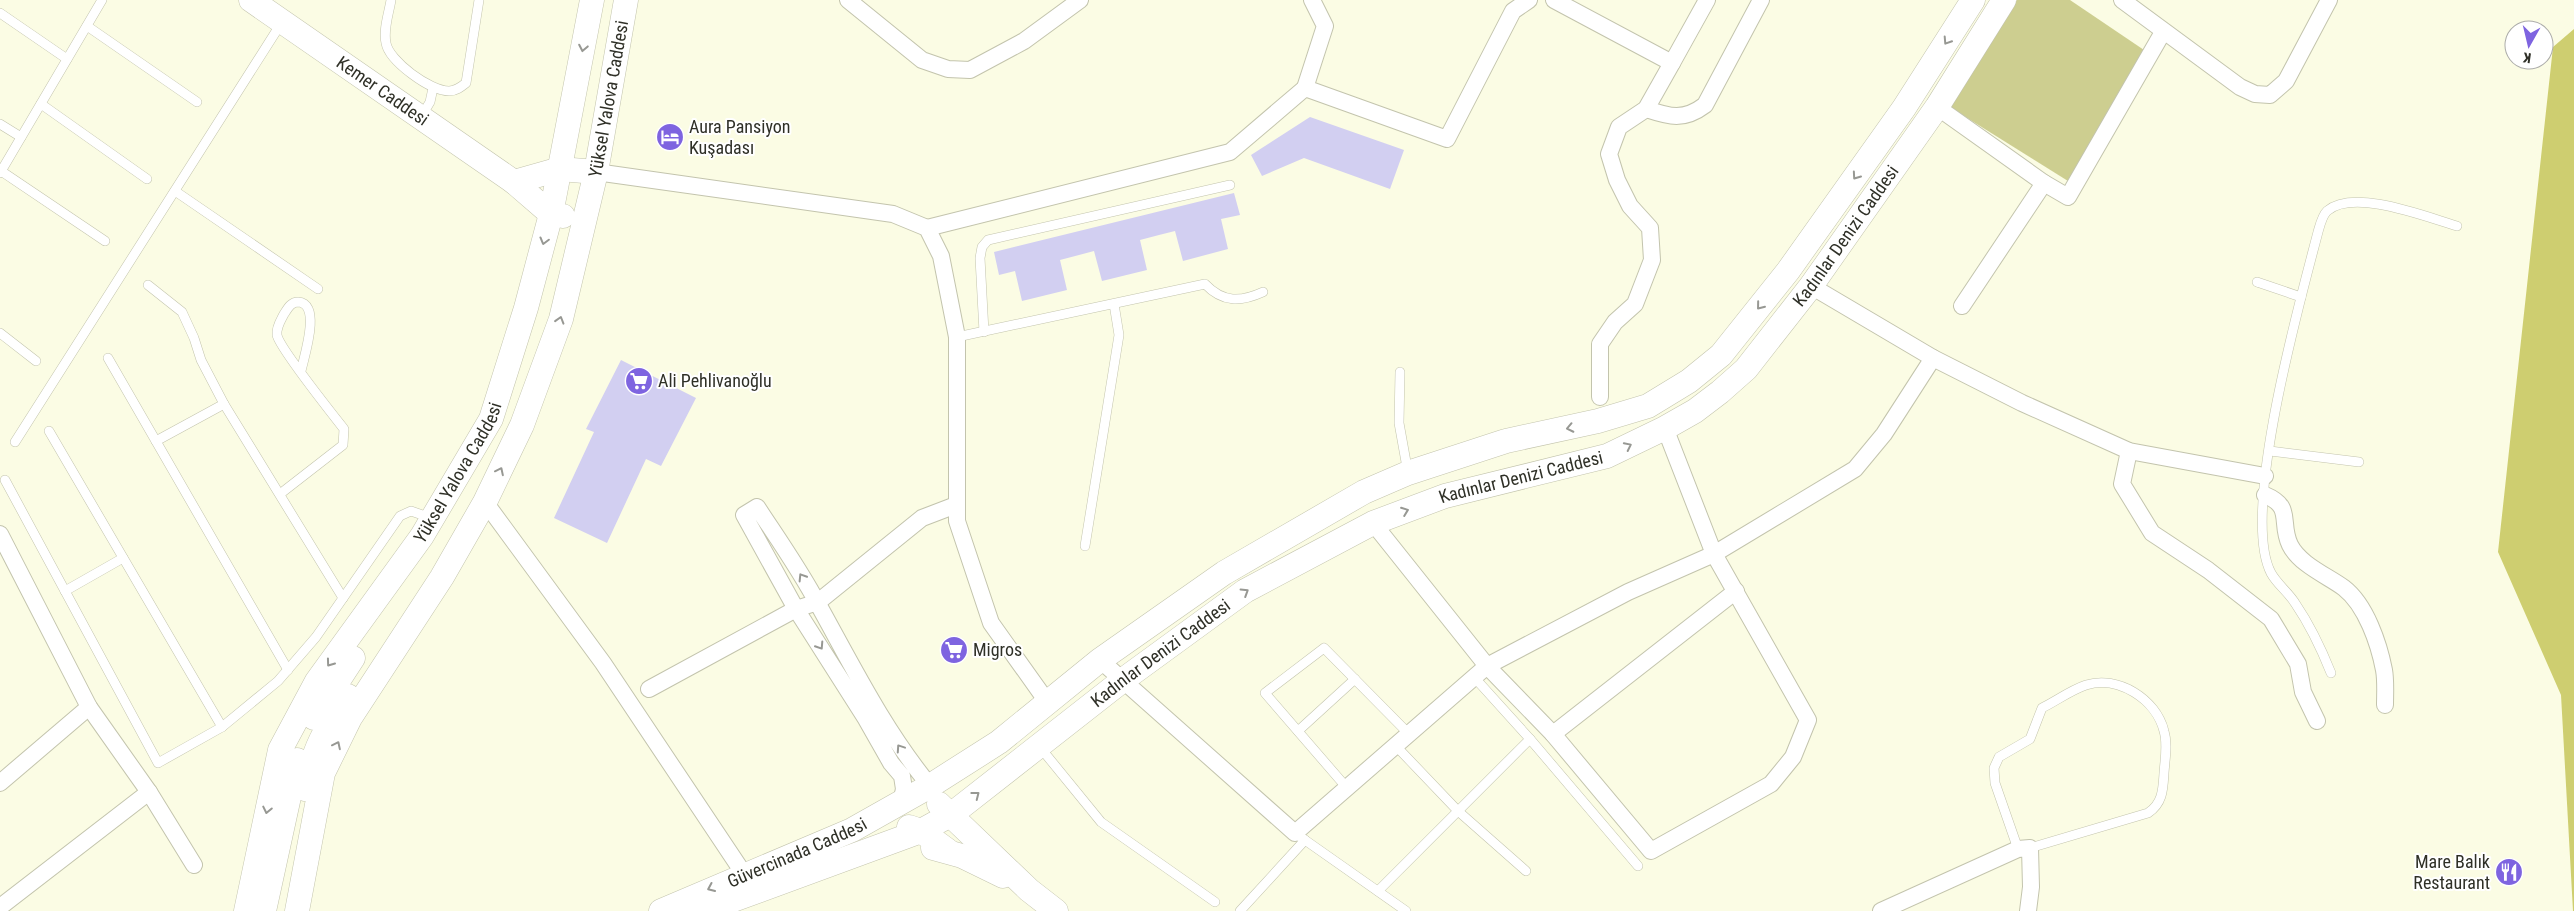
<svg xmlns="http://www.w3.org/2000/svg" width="2574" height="911" font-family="'Roboto Condensed',sans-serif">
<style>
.green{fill:#cdce90}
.water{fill:#cece70}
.building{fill:#d2cff1}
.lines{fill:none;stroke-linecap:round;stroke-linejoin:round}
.service-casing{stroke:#c3c4ad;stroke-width:10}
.minor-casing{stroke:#c3c4ad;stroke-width:18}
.secondary-casing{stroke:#c3c4ad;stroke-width:25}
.service{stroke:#fff;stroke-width:9}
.minor{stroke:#fff;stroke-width:16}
.secondary{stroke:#fff;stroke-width:24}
.oneway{stroke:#979893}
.labels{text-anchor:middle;stroke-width:4;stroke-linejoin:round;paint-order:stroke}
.street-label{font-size:18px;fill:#2f3027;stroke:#fff}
.poi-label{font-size:18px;fill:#2f3027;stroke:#fff;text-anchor:start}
</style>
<rect width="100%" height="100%" fill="#fbfce4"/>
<polygon class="green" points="2017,0 2070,0 2144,50 2068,181 1948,106"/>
<polygon class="water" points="2574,29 2574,911 2573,911 2561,695 2498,552 2553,47"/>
<g class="building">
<polygon points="1310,117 1404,150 1390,189 1304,158 1262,176 1251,155"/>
<polygon points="1234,193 1240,215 1221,219 1228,249 1183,261 1175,231 1159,235 1140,240 1147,270 1102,281 1094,251 1079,255 1060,260 1067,290 1022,301 1015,271 999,275 994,252"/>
<polygon points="621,360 696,398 661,466 646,459 607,543 554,518 594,432 586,429"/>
</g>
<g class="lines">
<g class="service-casing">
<g id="service">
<path d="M391,0C389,13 383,29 386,43C389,61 430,91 449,91C456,91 461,87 466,83L479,0"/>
<polyline points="0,13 67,59"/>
<polyline points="87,26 197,102"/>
<polyline points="41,104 147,179"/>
<polyline points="421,117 430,102 433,88"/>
<polyline points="0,124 21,137"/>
<polyline points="1,171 105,241"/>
<polyline points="0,173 102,0"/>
<polyline points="175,191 318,289"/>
<polyline points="2257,282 2301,297"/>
<polyline points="148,285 182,312 194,338 201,360 224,404 343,598"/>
<polyline points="984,332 980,258 982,247 988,240 1230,185"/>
<polyline points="0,333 36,361"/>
<path d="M957,337L1205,284C1223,303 1241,302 1263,292"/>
<polyline points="108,358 288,670"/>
<polyline points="1400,372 1399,423 1408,473"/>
<polyline points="49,431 222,727"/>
<polyline points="156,441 224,404"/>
<polyline points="15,442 282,22"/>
<polyline points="2270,451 2359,462"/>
<polyline points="5,480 158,763 222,727 278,681 316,637 400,516 411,511 431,518"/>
<path d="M280,494L343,445L344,429C333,415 279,347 277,335C276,327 281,320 284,314C288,308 291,302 298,302C322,303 304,357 301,371"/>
<polyline points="1085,546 1119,335 1114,304"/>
<polyline points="65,591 123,558"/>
<path d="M2331,673C2321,648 2310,625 2295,603C2288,592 2277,584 2271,573C2240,514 2300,301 2318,232C2320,225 2322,216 2327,211C2354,188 2426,217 2457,226"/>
<polyline points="1474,677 1530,739 1638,866"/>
<polyline points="1298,731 1355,679"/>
<polyline points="1395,745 1458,811 1526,871"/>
<polyline points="1039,746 1101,822 1215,902"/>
<polyline points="1347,788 1265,693 1324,648 1409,734"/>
<polyline points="1295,833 1406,911"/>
<path d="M2018,849L1995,783L1994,768L1999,757L2030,739L2042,708C2056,701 2071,690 2086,685C2118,675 2156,699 2164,731C2168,744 2165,758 2164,773C2163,789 2163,803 2148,813L2030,848"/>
<polyline points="1378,891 1530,739"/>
<polyline points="1240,911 1305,840"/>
</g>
</g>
<g class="minor-casing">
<g id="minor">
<polyline points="848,0 922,60 948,69 970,70 1024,41 1080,0"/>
<polyline points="1554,0 1672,63 1646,109 1619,127 1609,154 1617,180 1630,206 1650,228 1652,260 1635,304 1615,322 1600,344 1600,397"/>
<polyline points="2122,0 2240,87 2255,94 2270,95 2286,81 2329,0"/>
<polyline points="1672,63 1707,0"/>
<polyline points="1305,88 1325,26 1312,0"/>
<polyline points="1937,107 2044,183 1962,306"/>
<path d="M1646,109C1670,117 1684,121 1705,105L1761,0"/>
<polyline points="596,172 893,214 927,228 941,256 957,337 957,521 991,623 1048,703"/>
<polyline points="2044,183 2068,197 2163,32"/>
<polyline points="927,228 1230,152 1305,88 1447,139 1513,11 1529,0"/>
<polyline points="1811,286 1933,358 2022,403 2129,451 2265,476"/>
<polyline points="2129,451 2122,484 2152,533 2208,570 2271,619 2298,664 2303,692 2317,721"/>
<path d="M2265,495C2294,507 2279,522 2290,545C2300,565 2328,576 2344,588C2366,605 2379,644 2384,670C2386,681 2385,694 2385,705"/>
<polyline points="485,502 603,663 744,874"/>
<polyline points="1373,523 1487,666 1553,734 1651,851 1771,784 1793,757 1808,720 1714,554 1665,428"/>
<polyline points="0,534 89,707 149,792 194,865"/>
<polyline points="1100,660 1295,833 1487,666 1628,592 1714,554 1855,469 1884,434 1933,358"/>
<polyline points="649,689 796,609 818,602 922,518 956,505"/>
<polyline points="1553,734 1736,591"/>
<polyline points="0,783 89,707"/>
<path d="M901,803L904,789L902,776L891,763L866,719L796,609L744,515L757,507C778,539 800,570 818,604C853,667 884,730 930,786"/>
<polyline points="0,907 149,792"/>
<polyline points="1881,911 2018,849 2030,848 2031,887 2028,911"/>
</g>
</g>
<g class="secondary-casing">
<g id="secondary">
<path id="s1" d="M251,0L514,182L551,214L563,216"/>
<polyline points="514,182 560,169 596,172"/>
<polyline points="314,718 353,658"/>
<path d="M305,789C314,749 324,730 348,696"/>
<polyline points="939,804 1029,890 1056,911"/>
<polyline points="909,827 921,831 947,850"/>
<polyline points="933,848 962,856 1003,876"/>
<path id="s2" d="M246,911L280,750L317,681L422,536L491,419L526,308L551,214L592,0"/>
<polyline points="264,911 297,760"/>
<path id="s3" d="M297,911L323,773L350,718L442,577L485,502L522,425L561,319L596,172L626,0"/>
<path id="s4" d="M661,911L852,830L930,786L999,742L1100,660L1224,573L1364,492L1408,473L1506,441L1598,421L1648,406L1689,381L1721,355L1788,271L1904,108L1973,0"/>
<path id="s5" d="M703,911L921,831L952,814L1123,680L1245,591L1373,523L1445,496L1607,456L1665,428L1695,411L1720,392L1746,369L1811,286L1937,107L2004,0"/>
</g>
</g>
<use href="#service" class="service"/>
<use href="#minor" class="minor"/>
<use href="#secondary" class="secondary"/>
</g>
<defs><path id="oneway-chevron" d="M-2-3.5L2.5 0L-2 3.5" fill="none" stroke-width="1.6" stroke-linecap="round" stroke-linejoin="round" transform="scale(1.25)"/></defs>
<g class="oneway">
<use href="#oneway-chevron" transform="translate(1947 41) rotate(123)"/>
<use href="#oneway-chevron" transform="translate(583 48) rotate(101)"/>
<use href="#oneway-chevron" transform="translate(1856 176) rotate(125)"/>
<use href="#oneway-chevron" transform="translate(544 241) rotate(105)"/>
<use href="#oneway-chevron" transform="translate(1760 306) rotate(129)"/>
<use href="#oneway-chevron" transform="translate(560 320) rotate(-73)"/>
<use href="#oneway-chevron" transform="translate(1570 428) rotate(168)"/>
<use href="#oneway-chevron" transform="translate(1628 446) rotate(-26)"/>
<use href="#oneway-chevron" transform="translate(500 471) rotate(-64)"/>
<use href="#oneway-chevron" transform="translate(1405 511) rotate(-21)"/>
<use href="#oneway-chevron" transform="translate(802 577) rotate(-122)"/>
<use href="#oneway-chevron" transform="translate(1245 592) rotate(-32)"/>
<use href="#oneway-chevron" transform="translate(820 646) rotate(57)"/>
<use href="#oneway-chevron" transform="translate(330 663) rotate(126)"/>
<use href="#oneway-chevron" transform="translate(337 745) rotate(-64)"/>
<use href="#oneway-chevron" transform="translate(900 748) rotate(-124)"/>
<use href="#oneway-chevron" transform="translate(976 795) rotate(-38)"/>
<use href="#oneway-chevron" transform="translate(267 810) rotate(102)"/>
<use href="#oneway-chevron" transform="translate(711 888) rotate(156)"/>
</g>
<defs>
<g id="hotel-disc" transform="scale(1.4375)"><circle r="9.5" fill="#7e64e0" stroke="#fff"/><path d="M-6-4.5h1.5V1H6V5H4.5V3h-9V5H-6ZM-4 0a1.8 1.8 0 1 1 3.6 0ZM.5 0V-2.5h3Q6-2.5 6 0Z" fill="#fff"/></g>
<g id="supermarket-disc" transform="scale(1.4375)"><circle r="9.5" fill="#7e64e0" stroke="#fff"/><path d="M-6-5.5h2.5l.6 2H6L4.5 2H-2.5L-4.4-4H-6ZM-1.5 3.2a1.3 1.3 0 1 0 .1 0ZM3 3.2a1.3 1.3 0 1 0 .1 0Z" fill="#fff"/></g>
<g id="restaurant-disc" transform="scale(1.4375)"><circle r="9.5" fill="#7e64e0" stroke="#fff"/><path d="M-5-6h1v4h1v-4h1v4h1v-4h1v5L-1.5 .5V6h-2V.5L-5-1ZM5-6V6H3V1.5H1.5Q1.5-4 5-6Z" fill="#fff"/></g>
</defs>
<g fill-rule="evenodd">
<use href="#hotel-disc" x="670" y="137"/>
<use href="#supermarket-disc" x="639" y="381"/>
<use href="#supermarket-disc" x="954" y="650"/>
<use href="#restaurant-disc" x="2509" y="872"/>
</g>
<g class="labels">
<g class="street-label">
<text dy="6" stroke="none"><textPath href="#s1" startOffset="160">Kemer Caddesi</textPath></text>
<text dy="6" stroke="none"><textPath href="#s3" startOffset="880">Yüksel Yalova Caddesi</textPath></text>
<text dy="6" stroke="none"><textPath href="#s5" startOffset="1356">Kadınlar Denizi Caddesi</textPath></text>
<text dy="6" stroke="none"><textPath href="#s2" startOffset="495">Yüksel Yalova Caddesi</textPath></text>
<text dy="6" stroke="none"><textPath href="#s5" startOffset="936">Kadınlar Denizi Caddesi</textPath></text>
<text dy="6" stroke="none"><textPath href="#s5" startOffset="531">Kadınlar Denizi Caddesi</textPath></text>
<text dy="6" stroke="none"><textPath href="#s4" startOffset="148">Güvercinada Caddesi</textPath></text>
</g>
<g class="poi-label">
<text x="689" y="133">Aura Pansiyon<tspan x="689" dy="21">Kuşadası</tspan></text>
<text x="658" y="387">Ali Pehlivanoğlu</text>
<text x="973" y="656">Migros</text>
<text x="2490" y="868" text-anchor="end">Mare Balık<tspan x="2490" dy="21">Restaurant</tspan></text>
</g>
</g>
<g transform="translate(2529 45) rotate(188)"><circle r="24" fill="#ffffff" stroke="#acaca9"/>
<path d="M0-4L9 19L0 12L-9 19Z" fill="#7e64e0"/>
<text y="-8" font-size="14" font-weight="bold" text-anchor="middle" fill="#2f3027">K</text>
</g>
</svg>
